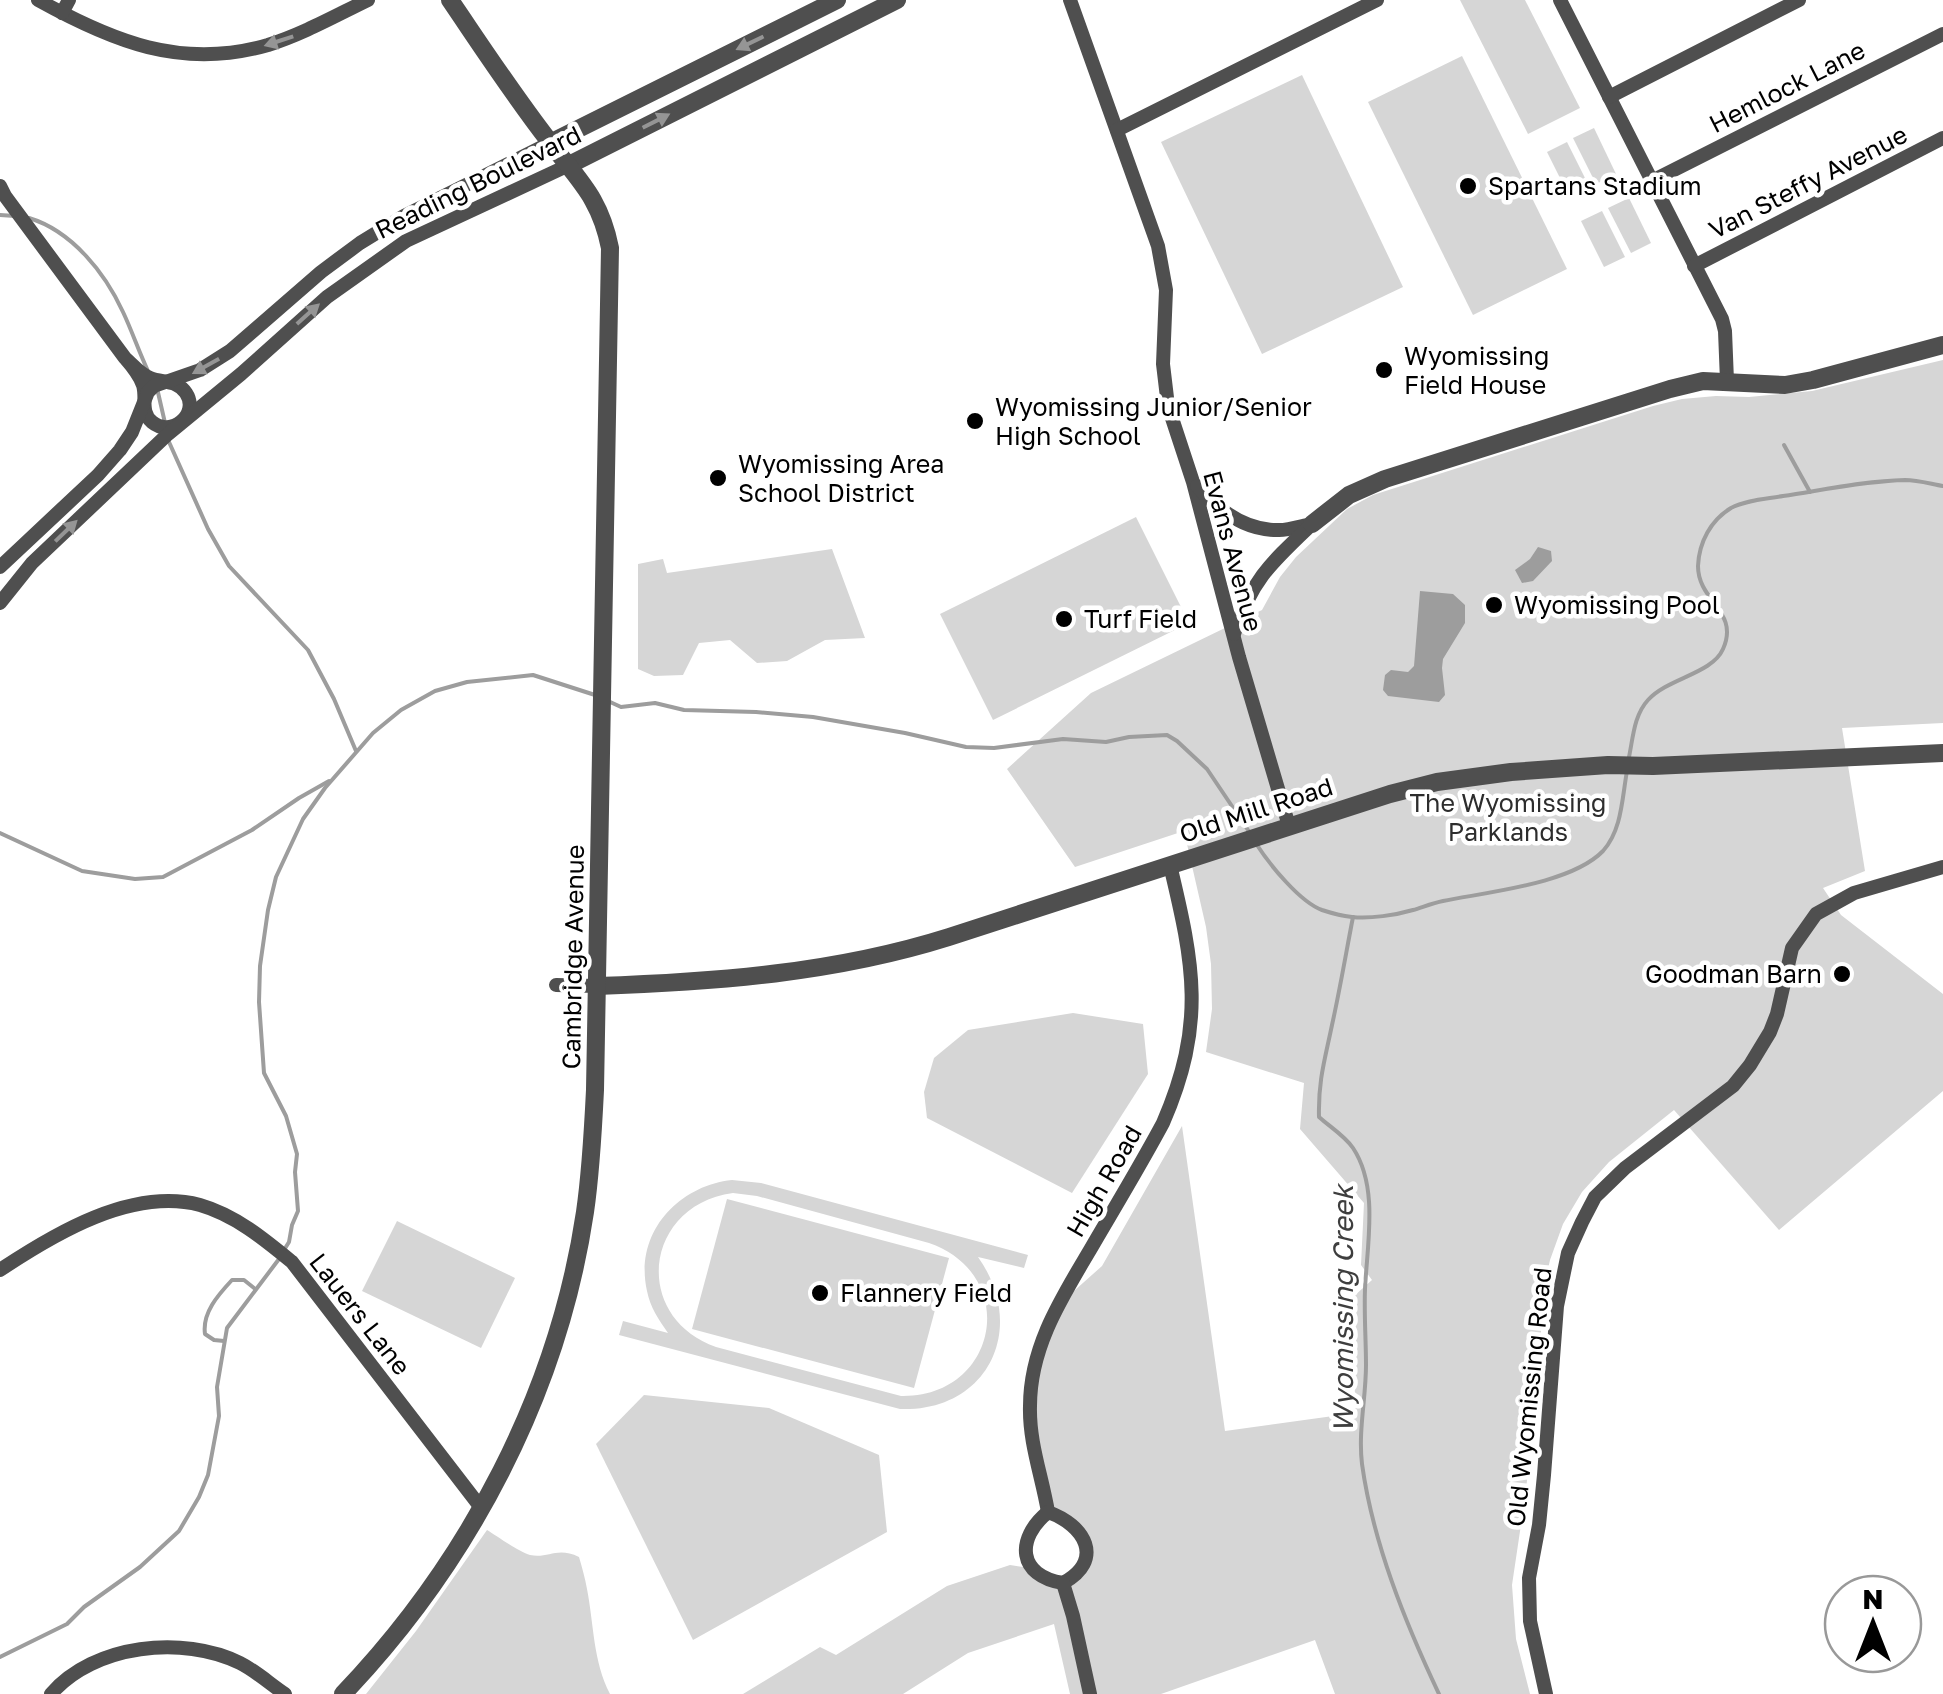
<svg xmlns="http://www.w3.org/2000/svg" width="1943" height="1694" font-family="'Golos Text',sans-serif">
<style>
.green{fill:#d6d6d6;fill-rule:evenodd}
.water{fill:#9d9d9d}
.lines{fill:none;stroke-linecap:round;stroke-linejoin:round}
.stream{stroke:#9d9d9d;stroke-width:4}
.minor{stroke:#4f4f4f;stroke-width:14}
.tertiary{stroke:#4f4f4f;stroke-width:18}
.oneway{fill:#959595}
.poi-dot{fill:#000;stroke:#fff;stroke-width:4}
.labels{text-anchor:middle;stroke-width:9;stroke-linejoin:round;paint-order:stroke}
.street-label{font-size:25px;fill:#000;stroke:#fff}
.poi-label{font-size:25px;fill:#000;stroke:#fff;text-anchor:start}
.park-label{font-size:25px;fill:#2d2d2d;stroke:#fff}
.water-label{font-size:28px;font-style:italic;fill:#3e3e3e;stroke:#fff}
</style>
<rect width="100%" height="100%" fill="#fff"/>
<g class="green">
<polygon points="1460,0 1525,0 1580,108 1528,134"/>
<polygon points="1462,56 1567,269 1473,315 1368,102"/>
<polygon points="1302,75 1403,287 1262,354 1161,142"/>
<polygon points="1594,128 1616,174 1596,184 1573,138"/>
<polygon points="1567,142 1590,188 1570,198 1547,152"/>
<polygon points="1629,198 1651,243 1631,253 1608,208"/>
<polygon points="1602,211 1625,257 1604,267 1581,221"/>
<polygon points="1943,360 1943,723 1842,728 1865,871 1823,888 1841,915 1943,994 1943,1091 1779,1230 1674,1110 1609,1162 1582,1192 1563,1224 1550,1260 1546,1278 1526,1491 1512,1585 1516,1639 1530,1694 1335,1694 1315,1640 1161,1694 1070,1694 1054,1624 968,1653 903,1694 743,1694 820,1647 836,1655 947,1586 1010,1565 1030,1568 1041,1578 1073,1578 1084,1538 1048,1512 1029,1402 1056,1307 1102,1266 1182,1126 1225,1431 1355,1413 1354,1296 1372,1280 1361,1265 1364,1203 1300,1129 1304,1083 1206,1052 1212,1009 1211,964 1206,927 1184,831 1075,867 1007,769 1091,693 1262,610 1280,577 1296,557 1347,509 1373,495 1653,406 1682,399 1716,396 1749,397 1812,391"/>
<polygon points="1136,517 1189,623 993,720 940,614"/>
<polygon points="832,549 865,638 825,640 787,661 757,663 730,640 699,643 683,675 654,676 638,669 638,564 663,559 667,573"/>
<polygon points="1073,1013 1143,1024 1148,1074 1072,1193 927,1118 924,1092 934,1058 968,1030"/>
<path d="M732,1180L761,1183L1028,1255L1024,1268L978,1257C1028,1327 989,1412 900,1409L619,1335L623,1321L668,1333C659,1320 650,1307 647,1291C634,1234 677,1186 732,1180ZM733,1193L757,1196L929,1243C1021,1275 998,1398 901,1396L716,1347C631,1317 644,1205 733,1193Z"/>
<polygon points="727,1199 949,1258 914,1388 692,1329"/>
<polygon points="397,1221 515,1278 481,1348 362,1291"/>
<polygon points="644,1395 769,1408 879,1455 887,1532 693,1640 596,1444"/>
<path d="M487,1530C497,1536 519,1552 530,1555C548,1559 557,1546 579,1557C582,1567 585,1578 587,1589C594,1625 593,1661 610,1694H366L416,1631Z"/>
</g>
<g class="water">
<polygon points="1538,547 1551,551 1552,561 1533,581 1522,583 1515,570 1530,559"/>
<polygon points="1420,591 1453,594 1465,605 1465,623 1443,659 1442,668 1445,695 1439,702 1388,696 1383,690 1385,675 1391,670 1408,672 1414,666"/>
</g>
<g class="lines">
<g class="stream">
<polyline points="0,215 15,216"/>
<path d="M29,218C72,231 105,273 123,312C132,331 139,352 148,371"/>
<polyline points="157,388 165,423"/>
<polyline points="169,442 208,529 229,566 308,650 334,699 356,751"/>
<polyline points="1784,445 1810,492"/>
<polyline points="608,701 621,707 655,703 684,710 756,712 813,717 905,733 966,747 994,748 1063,739 1106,742 1129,737 1167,735 1177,741 1207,769 1250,833"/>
<path d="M1629,757C1633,738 1634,715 1648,700C1668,678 1712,674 1723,649C1740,611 1698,602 1698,566C1699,542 1711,520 1731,508C1746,500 1767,499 1783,496C1823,490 1865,481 1905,480C1918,480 1931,484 1943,486"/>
<polyline points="0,833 82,871 135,879 163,877 252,830 299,798 329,781"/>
<path d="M1257,845C1270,865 1300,902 1322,910C1331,913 1343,916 1352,917C1370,919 1396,915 1413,910C1423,907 1433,903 1443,901C1487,892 1571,884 1603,851C1622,830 1622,798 1627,771"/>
<path d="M1353,917C1346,953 1340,989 1332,1025C1325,1059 1318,1081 1319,1117C1330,1127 1345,1136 1353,1148C1379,1187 1367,1245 1365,1289C1364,1315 1366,1340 1366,1365C1366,1398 1358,1431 1362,1464C1373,1543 1405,1622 1439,1694"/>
<polyline points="284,1250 289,1242 292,1225 298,1211 295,1172 297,1154 286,1116 264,1073 259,1002 260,966 268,910 276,877 303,819 325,788 373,733 401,710 435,691 467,682 533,675 595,695"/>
<path d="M224,1341L214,1340L205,1334C202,1313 218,1295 232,1280H244L254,1288"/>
<polyline points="0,1657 67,1624 84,1607 140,1567 179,1531 199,1497 208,1475 219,1416 217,1387 227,1328 279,1259"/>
</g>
<g class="minor">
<path d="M38,0C112,41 181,70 268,45C303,34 335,16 368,0"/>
<polyline points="1070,0 1158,246 1166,290 1163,364 1168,406 1193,482 1239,657 1289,826"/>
<polyline points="1560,0 1722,319 1725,331 1727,381"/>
<polyline points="62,13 69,0"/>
<polyline points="1609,97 1799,0"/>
<polyline points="1117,130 1377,0"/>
<polyline points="1652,181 1943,34"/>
<path d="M0,186L5,196L125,358C132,366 139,374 143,385C147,398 140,412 152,422C171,438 200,414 186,393C178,380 162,383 150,378C140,374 133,365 125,358"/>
<polyline points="1694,266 1943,138"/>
<path d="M1197,486C1218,510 1246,531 1279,530C1289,530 1301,526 1311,524"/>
<polyline points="0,567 98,475 120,450 132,432 148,392 154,386 200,370 230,351 321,272 360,243 404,216 550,143"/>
<polyline points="0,603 32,563 168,434 241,374 327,297 406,241 569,165"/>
<path d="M1234,634C1251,580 1272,562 1312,524"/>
<polyline points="556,985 597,986"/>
<path d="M0,1270C54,1234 132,1187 200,1205C235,1215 264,1239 292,1262L482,1509"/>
<path d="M1048,1512C1042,1476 1029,1443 1030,1406C1030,1347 1061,1299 1090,1250C1115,1207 1140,1166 1163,1123C1206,1024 1194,965 1170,865"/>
<path d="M1048,1512C1085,1525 1105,1560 1063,1583C1018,1576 1015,1539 1048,1512Z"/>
<polyline points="1063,1583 1073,1616 1090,1694"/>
<path d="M51,1694C94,1644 183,1635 240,1663C256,1671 270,1684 285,1694"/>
<polyline points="1546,1694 1530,1621 1529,1578 1539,1525 1544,1475 1557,1306 1568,1253 1582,1222 1595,1197 1625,1168 1733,1086 1750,1065 1770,1032 1777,1014 1792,948 1816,914 1854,893 1943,867"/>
</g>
<g class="tertiary">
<polyline points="550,143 837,0"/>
<polyline points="569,165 897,0"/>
<polyline points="1312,524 1349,495 1385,479 1670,389 1703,381 1785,385 1813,380 1943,345"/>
<path d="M597,986C716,982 835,973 949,937L1390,794L1437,782L1511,772L1608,765L1653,766L1943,753"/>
<path d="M343,1694C469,1562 558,1393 585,1212C591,1171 593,1131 595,1090L610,248C600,197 578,180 549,141C514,96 482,47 450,0"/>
</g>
</g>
<defs><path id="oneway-solid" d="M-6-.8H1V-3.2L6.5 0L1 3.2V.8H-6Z" transform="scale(2.5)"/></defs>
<g class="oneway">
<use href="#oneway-solid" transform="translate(279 41) rotate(162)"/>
<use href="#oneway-solid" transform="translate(750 43) rotate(154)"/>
<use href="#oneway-solid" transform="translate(656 121) rotate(-27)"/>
<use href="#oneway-solid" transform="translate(308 314) rotate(-42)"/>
<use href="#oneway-solid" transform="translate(206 366) rotate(151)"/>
<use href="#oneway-solid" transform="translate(66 531) rotate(-44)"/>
</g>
<g class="poi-dot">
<circle cx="1468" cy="186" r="10"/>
<circle cx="1384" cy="370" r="10"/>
<circle cx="975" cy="421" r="10"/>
<circle cx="718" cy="478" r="10"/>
<circle cx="1494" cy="605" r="10"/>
<circle cx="1064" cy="619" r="10"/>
<circle cx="1842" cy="974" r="10"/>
<circle cx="820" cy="1293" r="10"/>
</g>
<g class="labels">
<g class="street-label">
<text transform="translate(1787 87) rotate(-27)" y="9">Hemlock Lane</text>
<text transform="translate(478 182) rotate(-26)" y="9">Reading Boulevard</text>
<text transform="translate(1808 182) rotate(-27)" y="9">Van Steffy Avenue</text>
<text transform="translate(1233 551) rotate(75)" y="9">Evans Avenue</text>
<text transform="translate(1256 810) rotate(-18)" y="9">Old Mill Road</text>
<text transform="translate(573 957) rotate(-89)" y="9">Cambridge Avenue</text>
<text transform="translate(1104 1181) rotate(-60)" y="9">High Road</text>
<text transform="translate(360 1314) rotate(52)" y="9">Lauers Lane</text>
<text transform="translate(1529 1397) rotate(-84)" y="9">Old Wyomissing Road</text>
</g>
<g class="poi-label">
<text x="1488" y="195">Spartans Stadium</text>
<text x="1404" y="365">Wyomissing<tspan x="1404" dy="29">Field House</tspan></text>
<text x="995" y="416">Wyomissing Junior/Senior<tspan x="995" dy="29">High School</tspan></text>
<text x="738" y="473">Wyomissing Area<tspan x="738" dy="29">School District</tspan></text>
<text x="1514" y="614">Wyomissing Pool</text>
<text x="1084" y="628">Turf Field</text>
<text x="1822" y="983" text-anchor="end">Goodman Barn</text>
<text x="840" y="1302">Flannery Field</text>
</g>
<g class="park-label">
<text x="1508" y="812">The Wyomissing<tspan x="1508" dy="29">Parklands</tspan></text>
</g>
<g class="water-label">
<text transform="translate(1343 1309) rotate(-90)" y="10">Wyomissing Creek</text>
</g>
</g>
<g transform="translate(1873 1624)"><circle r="48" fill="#ffffff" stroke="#999999" stroke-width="2.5"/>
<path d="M0-8L18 38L0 25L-18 38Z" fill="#000000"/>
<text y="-15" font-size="28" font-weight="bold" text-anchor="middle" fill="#000000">N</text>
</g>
</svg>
